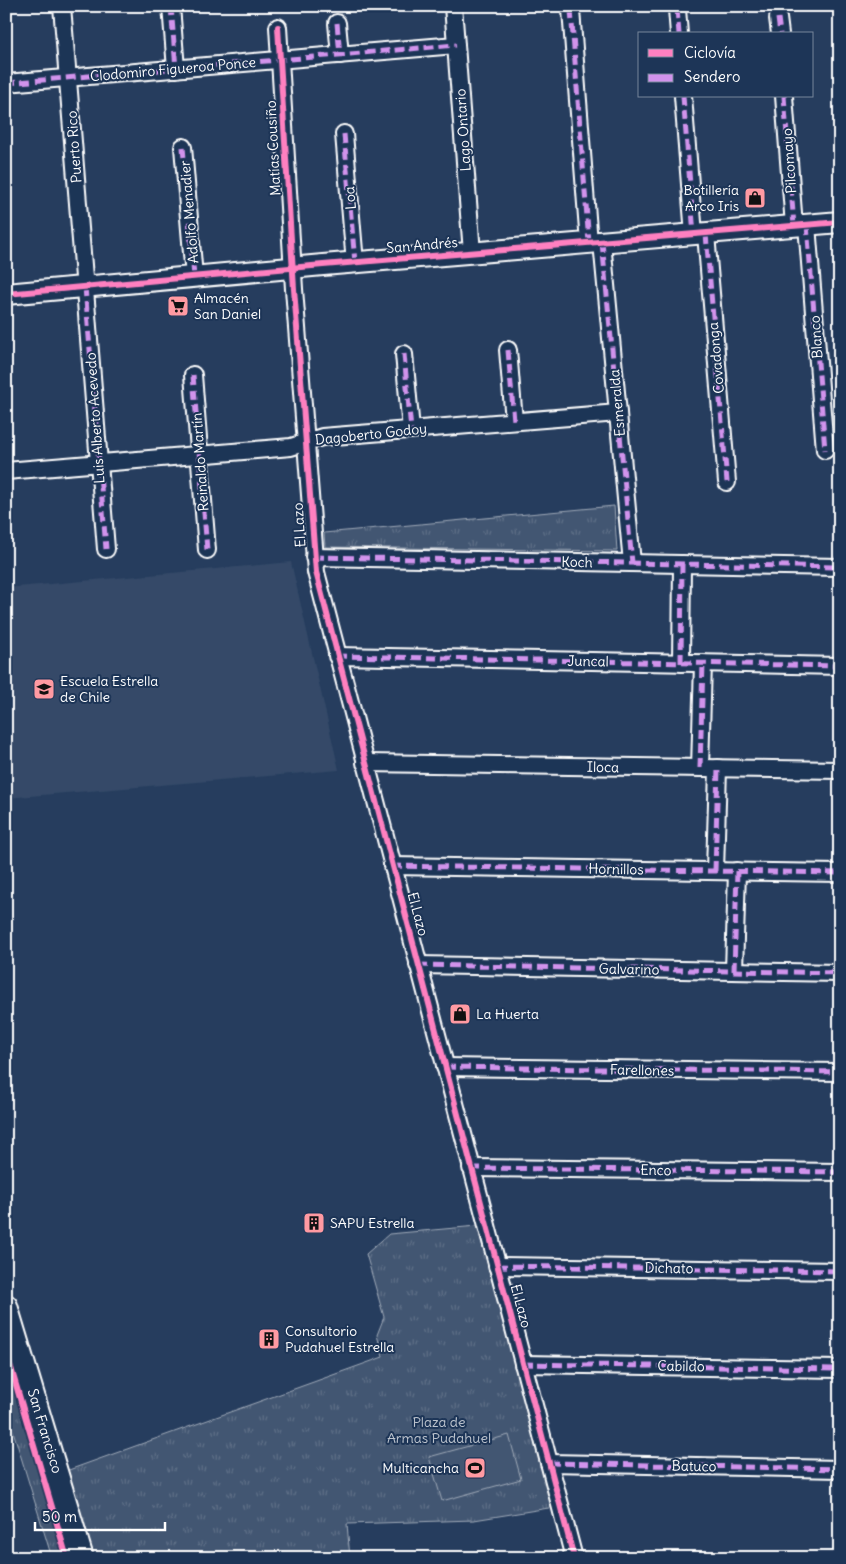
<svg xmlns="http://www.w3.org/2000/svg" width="846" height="1564" font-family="Delius,sans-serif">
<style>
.built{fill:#344a68}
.grass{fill:url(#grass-tufts);stroke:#a0aab8}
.garden{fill:#425672;stroke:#a0aab8}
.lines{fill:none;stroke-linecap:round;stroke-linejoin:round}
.minor-casing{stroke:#fff;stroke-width:20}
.tertiary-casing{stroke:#fff;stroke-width:24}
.secondary-casing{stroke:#fff;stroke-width:26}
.minor{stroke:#1d3557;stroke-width:16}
.tertiary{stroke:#1d3557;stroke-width:20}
.secondary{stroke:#1d3557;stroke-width:22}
.quiet{stroke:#d193ec;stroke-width:5;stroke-dasharray:10 5;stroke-linecap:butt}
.cycleway-casing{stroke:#1d3557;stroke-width:9}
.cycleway{stroke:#ff80c0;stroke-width:6}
.labels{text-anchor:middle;stroke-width:4;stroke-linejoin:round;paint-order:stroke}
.street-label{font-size:14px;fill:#fff;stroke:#1d3557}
.poi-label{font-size:14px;fill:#fff;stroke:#1d3557;text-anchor:start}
.park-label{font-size:14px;fill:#bdc4ce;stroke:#1d3557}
</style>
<defs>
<pattern id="grass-tufts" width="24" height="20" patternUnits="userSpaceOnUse" patternTransform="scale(1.25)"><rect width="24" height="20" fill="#425672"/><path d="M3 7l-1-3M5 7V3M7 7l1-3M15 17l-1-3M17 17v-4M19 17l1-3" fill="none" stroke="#5e6f87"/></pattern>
</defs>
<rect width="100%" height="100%" fill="#263d5e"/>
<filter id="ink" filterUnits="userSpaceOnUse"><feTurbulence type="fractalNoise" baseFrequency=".02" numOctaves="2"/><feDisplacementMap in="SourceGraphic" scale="10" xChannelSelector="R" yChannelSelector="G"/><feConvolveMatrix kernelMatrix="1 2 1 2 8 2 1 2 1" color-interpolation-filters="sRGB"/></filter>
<g filter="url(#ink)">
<polygon class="built" points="291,562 339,770 6,798 6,588"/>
<g class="grass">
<polygon points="614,506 617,551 325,547 324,533"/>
<polygon points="477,1226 555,1507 474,1520 347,1524 350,1558 92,1558 66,1471 383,1357 377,1335 384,1317 366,1254 389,1234"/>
<polygon points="6,1344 69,1558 52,1558 6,1408"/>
</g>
<polygon class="garden" points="509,1435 521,1479 442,1501 429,1457"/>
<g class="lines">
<g class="minor-casing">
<g id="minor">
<polyline points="62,6 106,549"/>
<polyline points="171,6 176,69"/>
<polyline points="453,6 472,253"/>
<polyline points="677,9 679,34"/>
<polyline points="571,10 589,243"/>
<polyline points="778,18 780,34"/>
<polyline points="337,23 340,55"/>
<polyline points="278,27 294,289 316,572 574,1558"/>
<polyline points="6,83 456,45"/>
<polyline points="683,96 694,235"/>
<polyline points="784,96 794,226"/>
<polyline points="344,134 355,263"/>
<polyline points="183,147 194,277"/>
<polyline points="807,225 825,450"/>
<polyline points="706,234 727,482"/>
<polyline points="602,242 632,563"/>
<polyline points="508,350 514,421"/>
<polyline points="404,354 411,430"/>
<polyline points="193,375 207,550"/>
<polyline points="6,471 291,447 322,437 618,413"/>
<polyline points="314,557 840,567"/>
<polyline points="337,656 840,666"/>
<polyline points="681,663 682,564"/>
<polyline points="365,763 840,770"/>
<polyline points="700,768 703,663"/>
<polyline points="392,866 840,873"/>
<polyline points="715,871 718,768"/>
<polyline points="418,965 840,973"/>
<polyline points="734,971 737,871"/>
<polyline points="445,1067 840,1072"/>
<polyline points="471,1168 840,1172"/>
<polyline points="497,1266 840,1271"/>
<polyline points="523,1364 840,1369"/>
<polyline points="549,1463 840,1469"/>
</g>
</g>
<g class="tertiary-casing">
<polyline id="tertiary" points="6,294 323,265 840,222"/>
</g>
<g class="secondary-casing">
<polyline id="secondary" points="6,1306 82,1558"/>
</g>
<use href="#minor" class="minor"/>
<use href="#tertiary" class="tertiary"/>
<use href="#secondary" class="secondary"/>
<g class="quiet">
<polyline points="171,6 176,69"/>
<polyline points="677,9 679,34"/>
<polyline points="571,10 589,243"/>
<polyline points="778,18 780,34"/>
<polyline points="337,23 340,55"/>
<polyline points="6,83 456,45"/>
<polyline points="683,96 694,235"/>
<polyline points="784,96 794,226"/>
<polyline points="344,134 355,263"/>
<polyline points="183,147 194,277"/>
<polyline points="807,225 825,450"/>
<polyline points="706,234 727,482"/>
<polyline points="602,242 632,563"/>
<polyline points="85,287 106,549"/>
<polyline points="508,350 514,421"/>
<polyline points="404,354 411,430"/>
<polyline points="193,375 207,550"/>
<polyline points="314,557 840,567"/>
<polyline points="337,656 840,666"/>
<polyline points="681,663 682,564"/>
<polyline points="700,768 703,663"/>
<polyline points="392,866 840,873"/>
<polyline points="715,871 718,768"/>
<polyline points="418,965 840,973"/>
<polyline points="734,971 737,871"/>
<polyline points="445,1067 840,1072"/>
<polyline points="471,1168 840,1172"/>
<polyline points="497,1266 840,1271"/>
<polyline points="6,1319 10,1318"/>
<polyline points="523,1364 840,1369"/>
<polyline points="549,1463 840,1469"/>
</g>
<g class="cycleway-casing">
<g id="cycleway">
<polyline points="278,27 294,289 316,572 574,1558"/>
<polyline points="6,294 323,265 840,222"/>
<polyline points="6,1351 67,1558"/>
</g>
</g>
<use href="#cycleway" class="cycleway"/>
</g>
</g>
<defs>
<g id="shop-square" transform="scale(1.125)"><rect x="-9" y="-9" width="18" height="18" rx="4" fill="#ff9aa2" stroke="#1d3557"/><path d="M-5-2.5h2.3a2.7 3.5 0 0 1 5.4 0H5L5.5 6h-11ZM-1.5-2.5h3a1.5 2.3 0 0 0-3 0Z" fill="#111"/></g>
<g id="supermarket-square" transform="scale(1.125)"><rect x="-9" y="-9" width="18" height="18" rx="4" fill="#ff9aa2" stroke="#1d3557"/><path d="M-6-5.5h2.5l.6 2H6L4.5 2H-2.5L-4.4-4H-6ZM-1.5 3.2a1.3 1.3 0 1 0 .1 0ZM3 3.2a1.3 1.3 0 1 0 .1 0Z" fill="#111"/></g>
<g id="school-square" transform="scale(1.125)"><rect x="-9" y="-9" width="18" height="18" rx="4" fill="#ff9aa2" stroke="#1d3557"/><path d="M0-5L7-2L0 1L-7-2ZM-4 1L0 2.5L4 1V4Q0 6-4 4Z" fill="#111"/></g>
<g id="building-square" transform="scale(1.125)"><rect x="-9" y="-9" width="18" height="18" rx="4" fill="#ff9aa2" stroke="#1d3557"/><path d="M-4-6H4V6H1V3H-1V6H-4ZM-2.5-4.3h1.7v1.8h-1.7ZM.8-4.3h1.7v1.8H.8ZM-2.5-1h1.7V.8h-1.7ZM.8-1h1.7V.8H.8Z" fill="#111"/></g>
<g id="stadium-square" transform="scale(1.125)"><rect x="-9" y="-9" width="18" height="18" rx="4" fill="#ff9aa2" stroke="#1d3557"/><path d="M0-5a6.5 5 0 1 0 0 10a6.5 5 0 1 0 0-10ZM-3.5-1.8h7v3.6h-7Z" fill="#111"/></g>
</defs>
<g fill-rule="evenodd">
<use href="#shop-square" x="755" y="198"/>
<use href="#supermarket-square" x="178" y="306"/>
<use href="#school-square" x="44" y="689"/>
<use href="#shop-square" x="460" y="1014"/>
<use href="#building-square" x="314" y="1223"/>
<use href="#building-square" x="269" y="1339"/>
<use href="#stadium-square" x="475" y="1468"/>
</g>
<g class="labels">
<g class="street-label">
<text transform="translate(173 69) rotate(-5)" y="5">Clodomiro Figueroa Ponce</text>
<text transform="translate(463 130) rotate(-94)" y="5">Lago Ontario</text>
<text transform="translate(74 147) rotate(-94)" y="5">Puerto Rico</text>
<text transform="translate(273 148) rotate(-93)" y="5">Matías Cousiño</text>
<text transform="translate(789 161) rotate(-94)" y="5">Pilcomayo</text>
<text transform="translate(350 198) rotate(-95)" y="5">Loa</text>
<text transform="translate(189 212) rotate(-95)" y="5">Adolfo Menadier</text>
<text transform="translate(422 245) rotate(-5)" y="5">San Andrés</text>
<text transform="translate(816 337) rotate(-94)" y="5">Blanco</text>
<text transform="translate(716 358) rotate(-95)" y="5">Covadonga</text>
<text transform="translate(617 403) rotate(-95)" y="5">Esmeralda</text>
<text transform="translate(95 418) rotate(-94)" y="5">Luis Alberto Acevedo</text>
<text transform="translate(371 434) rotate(-6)" y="5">Dagoberto Godoy</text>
<text transform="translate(200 462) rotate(-94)" y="5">Reinaldo Martín</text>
<text transform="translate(299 525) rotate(-94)" y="5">El Lazo</text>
<text transform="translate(577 562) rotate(1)" y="5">Koch</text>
<text transform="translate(588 661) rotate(1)" y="5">Juncal</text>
<text transform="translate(603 767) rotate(1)" y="5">Iloca</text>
<text transform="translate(616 869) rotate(1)" y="5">Hornillos</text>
<text transform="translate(418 914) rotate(75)" y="5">El Lazo</text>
<text transform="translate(629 969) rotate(1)" y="5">Galvarino</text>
<text transform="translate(642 1070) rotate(1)" y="5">Farellones</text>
<text transform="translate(656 1170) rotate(1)" y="5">Enco</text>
<text transform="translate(669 1268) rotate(1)" y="5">Dichato</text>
<text transform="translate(521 1306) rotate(75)" y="5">El Lazo</text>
<text transform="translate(681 1366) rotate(1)" y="5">Cabildo</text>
<text transform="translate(45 1431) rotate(73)" y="5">San Francisco</text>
<text transform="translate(694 1466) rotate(1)" y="5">Batuco</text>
</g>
<g class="poi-label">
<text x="739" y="195" text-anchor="end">Botillería<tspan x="739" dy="16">Arco Iris</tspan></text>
<text x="194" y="303">Almacén<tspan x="194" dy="16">San Daniel</tspan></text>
<text x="60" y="686">Escuela Estrella<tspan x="60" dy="16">de Chile</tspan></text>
<text x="476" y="1019">La Huerta</text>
<text x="330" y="1228">SAPU Estrella</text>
<text x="285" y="1336">Consultorio<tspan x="285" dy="16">Pudahuel Estrella</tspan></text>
<text x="459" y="1473" text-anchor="end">Multicancha</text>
</g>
<g class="park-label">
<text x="439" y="1427">Plaza de<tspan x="439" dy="16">Armas Pudahuel</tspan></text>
</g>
</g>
<rect width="846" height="1564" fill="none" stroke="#1d3557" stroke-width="25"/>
<rect x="12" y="12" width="821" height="1539" fill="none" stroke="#fff" stroke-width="2" filter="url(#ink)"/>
<rect x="638" y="32" width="175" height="65" fill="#1d3557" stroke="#77869a"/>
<rect x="648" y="49" width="25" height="8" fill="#ff80c0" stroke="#77869a"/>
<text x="684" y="58" font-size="15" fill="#ffffff">Ciclovía</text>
<rect x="648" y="74" width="25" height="8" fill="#d193ec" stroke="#77869a"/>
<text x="684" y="82" font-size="15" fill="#ffffff">Sendero</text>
<path d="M35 1522v8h130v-8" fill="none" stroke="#ffffff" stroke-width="2.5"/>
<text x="42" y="1522" font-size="15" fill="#ffffff" stroke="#1d3557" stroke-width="4" paint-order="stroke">50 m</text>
</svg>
